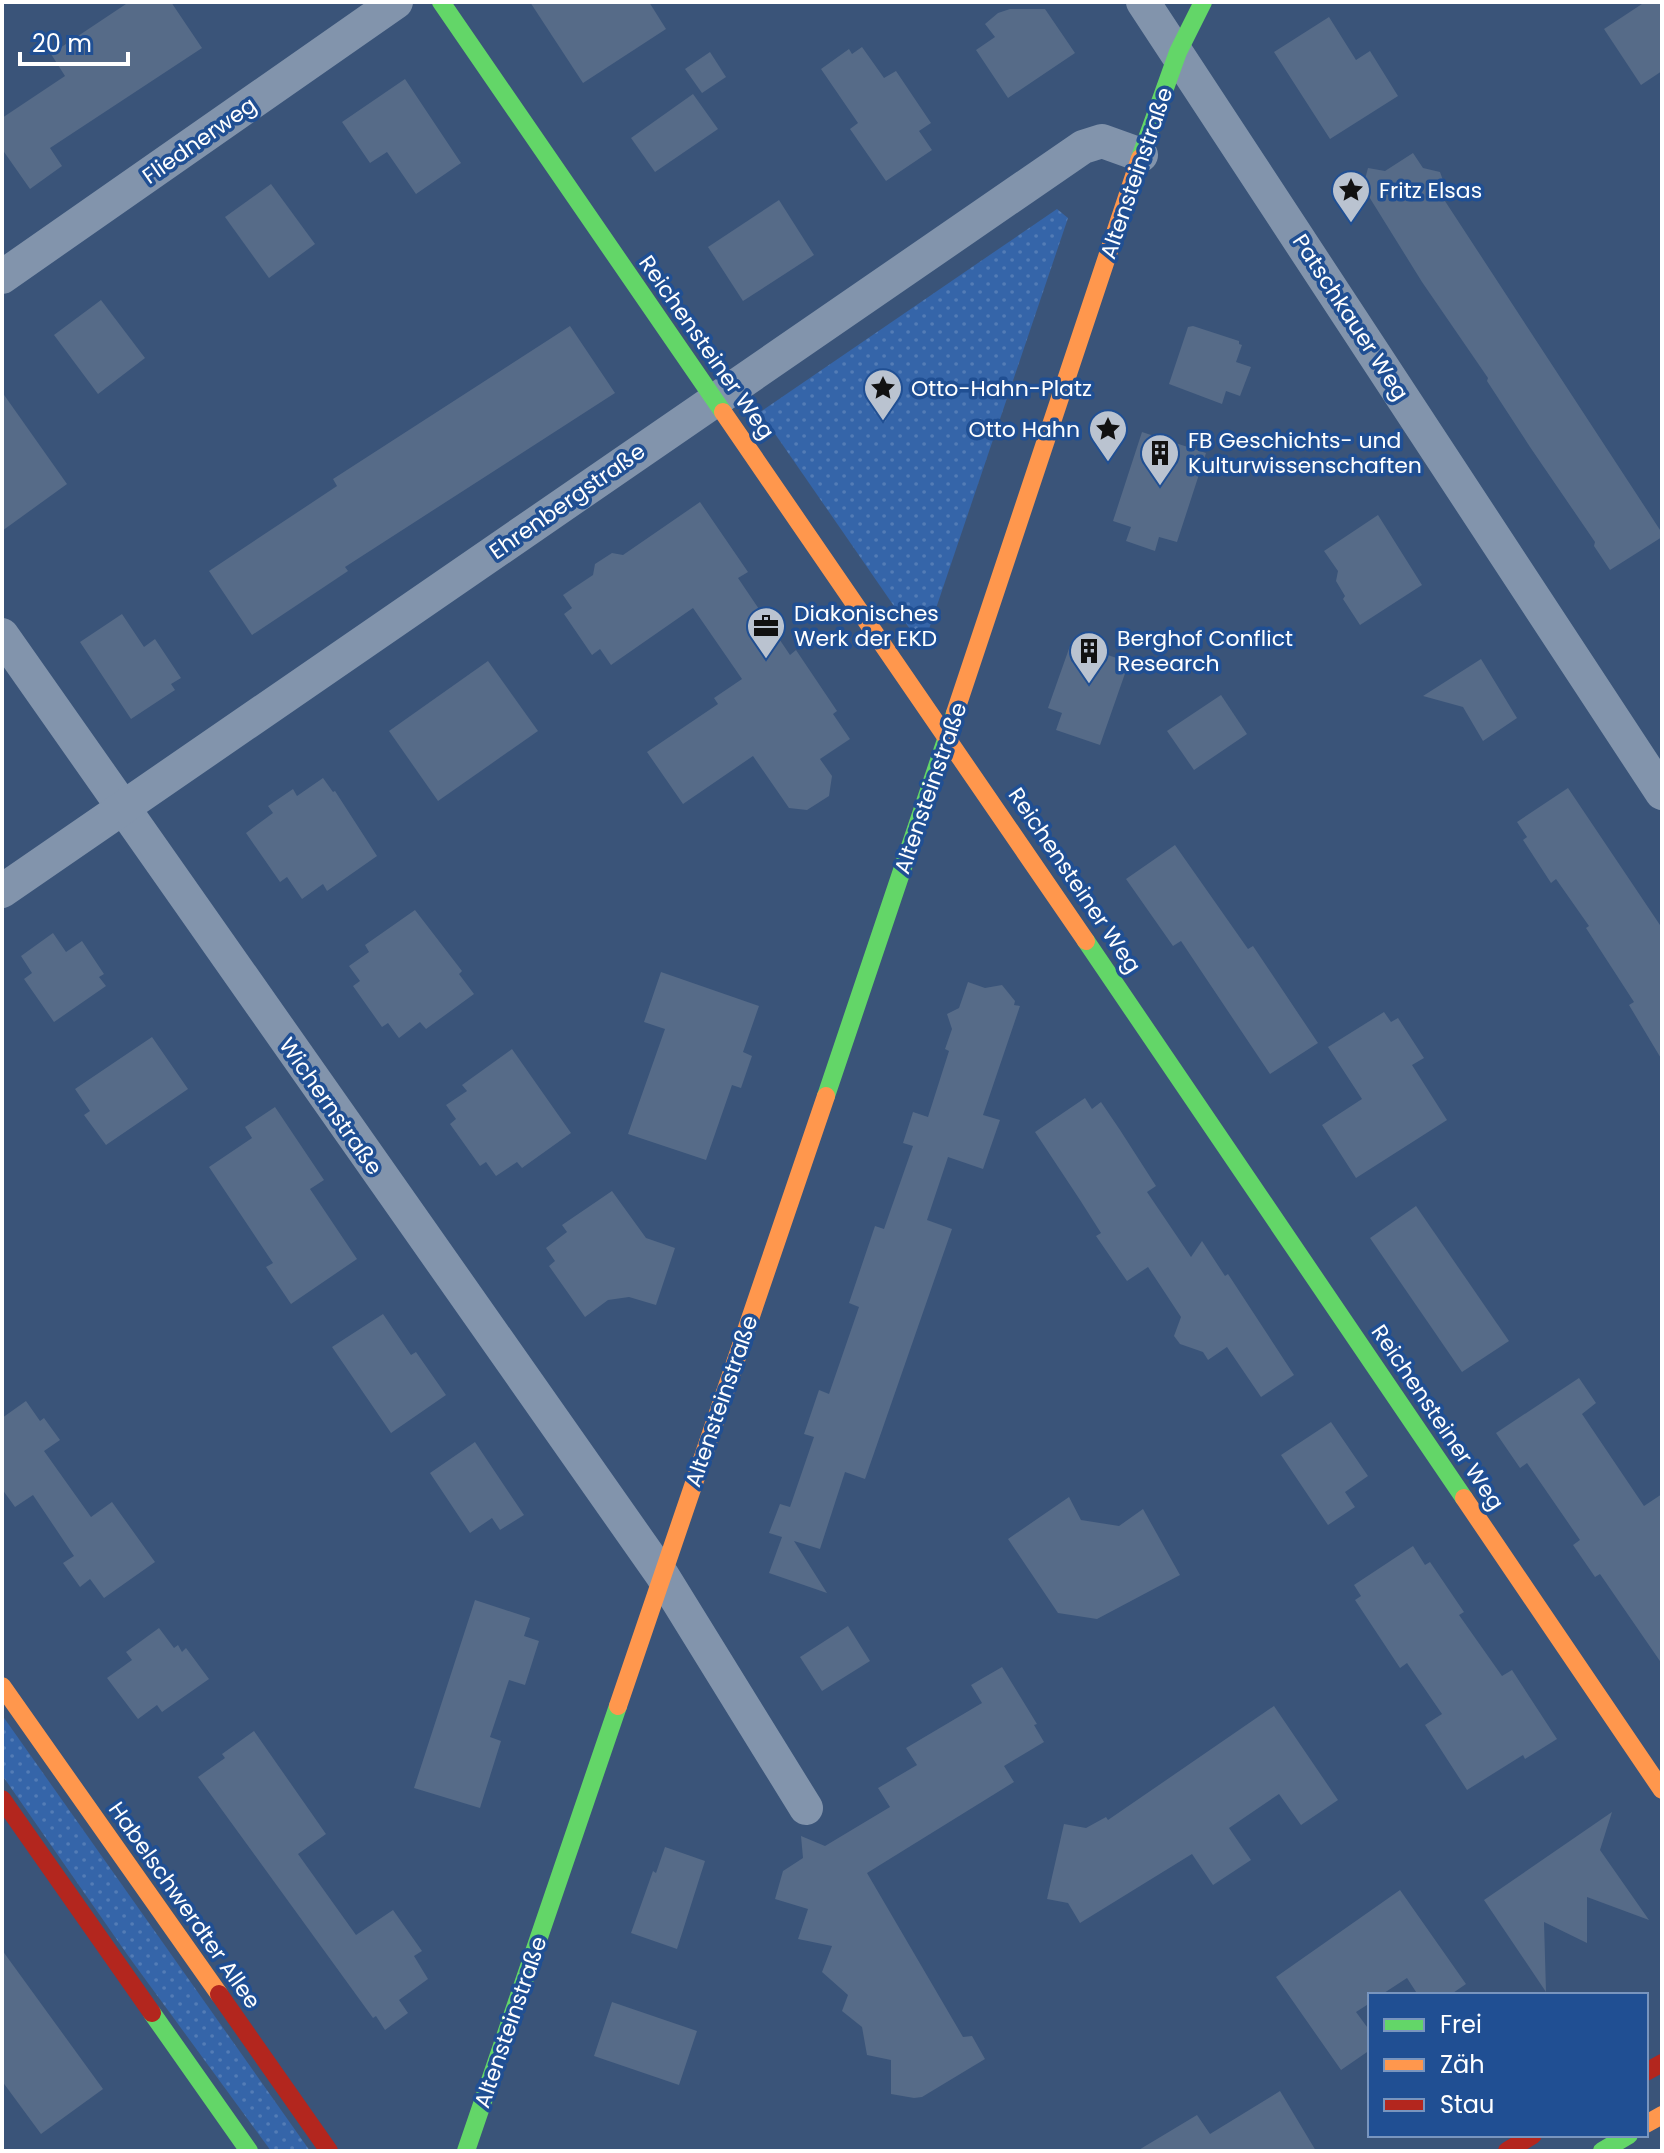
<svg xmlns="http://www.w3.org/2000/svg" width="1664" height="2153" font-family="Poppins,sans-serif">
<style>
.grass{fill:url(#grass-dots)}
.building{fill:#566b88}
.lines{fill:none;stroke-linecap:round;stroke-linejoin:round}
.street{stroke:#8294ac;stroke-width:34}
.fast{stroke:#63d668;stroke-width:18}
.slow{stroke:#ff974d;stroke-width:18}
.jam{stroke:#b3261e;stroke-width:18}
.labels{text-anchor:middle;stroke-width:7;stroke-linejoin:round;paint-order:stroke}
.street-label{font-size:22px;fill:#fff;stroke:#204f93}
.poi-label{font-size:22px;fill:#fff;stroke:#204f93;text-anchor:start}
</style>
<defs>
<pattern id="grass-dots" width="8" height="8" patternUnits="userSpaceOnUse" patternTransform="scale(2)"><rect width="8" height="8" fill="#3565a9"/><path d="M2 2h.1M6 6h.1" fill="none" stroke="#537cb6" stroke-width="1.8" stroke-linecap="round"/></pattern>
</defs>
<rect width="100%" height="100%" fill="#3a5479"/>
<g class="grass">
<polygon points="1057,209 1068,218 928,632 914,635 760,412"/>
<polygon points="2,1715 310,2151 271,2151 129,1957 2,1775"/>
</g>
<g class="building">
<polygon points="129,2 171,2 202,48 50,148 62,166 30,189 2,149 2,118 65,76 51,54"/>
<polygon points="530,2 649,2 666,29 583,83"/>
<polygon points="1645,2 1662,2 1662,71 1641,85 1604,29"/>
<polygon points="1010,9 1045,9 1075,53 1008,98 976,50 995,37 985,24 998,13"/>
<polygon points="1329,17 1356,60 1370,51 1398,96 1330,139 1274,52"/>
<polygon points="862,47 884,78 896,71 931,123 919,131 932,150 886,181 850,129 858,123 821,69 849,49 852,54"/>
<polygon points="710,52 726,77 702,93 685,69"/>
<polygon points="405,79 461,163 416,194 387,152 370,163 342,122"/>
<polygon points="693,94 718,129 655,172 631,138"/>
<polygon points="1413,153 1423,168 1440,172 1444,183 1443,198 1662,533 1662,537 1610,570 1594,546 1595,542 1530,447 1487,381 1488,378 1422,282 1363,187 1368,168 1385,171"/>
<polygon points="271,184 315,244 269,278 225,217"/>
<polygon points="779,200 814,255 743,301 708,247"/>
<polygon points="101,300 145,358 98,394 54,335"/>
<polygon points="570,326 615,393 345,567 348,571 252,635 209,571 337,486 333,479"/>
<polygon points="1193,326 1239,341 1239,344 1242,345 1236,362 1251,367 1240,396 1226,391 1222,404 1169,384 1188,327"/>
<polygon points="2,392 67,484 2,531"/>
<polygon points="1142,432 1206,453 1177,542 1159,537 1155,551 1126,541 1131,527 1113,521"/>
<polygon points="700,502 748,572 738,578 790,655 796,650 837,711 833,714 850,739 820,759 832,776 829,796 807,810 789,808 753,756 683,804 647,752 718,704 714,698 742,679 693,608 611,665 600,649 592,655 564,614 572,608 563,595 593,575 595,564 612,553 623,555"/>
<polygon points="1378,515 1422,585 1360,625 1343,599 1345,596 1336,581 1338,571 1324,551"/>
<polygon points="122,614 144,647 155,639 181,678 171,684 175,690 131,719 80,642"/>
<polygon points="1071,643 1129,662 1100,745 1056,730 1062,713 1048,708"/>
<polygon points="1481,659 1517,718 1483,741 1463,707 1423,696"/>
<polygon points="488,661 538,731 438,801 389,731"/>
<polygon points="1221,695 1247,734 1194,770 1167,731"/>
<polygon points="323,778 333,792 335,791 377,856 327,891 323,884 302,899 287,877 280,882 246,833 273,813 268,806 293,789 297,796"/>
<polygon points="1568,788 1662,928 1662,1060 1629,1005 1634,1002 1586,928 1589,926 1556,879 1551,883 1523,840 1527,837 1517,822"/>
<polygon points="1175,845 1248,949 1253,946 1318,1043 1270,1074 1181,941 1173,946 1126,879"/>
<polygon points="415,910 462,971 459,974 474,994 426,1029 420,1022 399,1038 388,1023 382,1027 353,986 360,981 349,966 369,952 365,945"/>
<polygon points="53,933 66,952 82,941 104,974 99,977 106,986 54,1022 24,979 32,973 21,956"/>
<polygon points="661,972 759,1006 743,1052 752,1056 741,1088 732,1085 706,1160 628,1134 665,1029 644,1022"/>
<polygon points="968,982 985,988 1002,985 1015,1001 1014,1005 1020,1006 983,1115 1000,1120 983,1169 948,1157 927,1220 952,1229 865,1479 845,1472 820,1549 794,1541 827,1593 769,1573 782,1537 769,1533 780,1504 790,1507 814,1437 804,1434 819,1390 829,1394 859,1307 849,1303 875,1226 884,1229 913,1146 903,1143 913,1112 928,1117 949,1051 945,1049 952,1029 947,1014 959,1008"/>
<polygon points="1384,1012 1391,1022 1398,1018 1424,1058 1412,1065 1447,1120 1356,1178 1322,1125 1362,1099 1328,1047"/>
<polygon points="152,1037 188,1089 106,1145 84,1115 90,1111 75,1089"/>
<polygon points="512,1049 571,1133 522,1168 517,1162 496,1176 486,1162 480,1166 450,1124 456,1119 446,1105 467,1091 462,1085"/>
<polygon points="1085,1098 1092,1109 1101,1102 1120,1130 1156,1186 1147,1192 1191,1257 1202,1241 1225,1276 1228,1274 1294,1375 1261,1397 1227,1347 1208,1360 1203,1352 1180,1344 1174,1336 1181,1317 1148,1267 1127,1281 1096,1236 1101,1233 1080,1200 1035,1132"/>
<polygon points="275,1107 324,1180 310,1189 357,1259 291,1304 266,1267 273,1263 209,1167 252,1138 245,1127"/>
<polygon points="612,1191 646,1238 675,1248 656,1305 629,1297 608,1300 585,1317 549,1266 555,1261 546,1248 567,1232 562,1225"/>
<polygon points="1416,1206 1509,1341 1462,1372 1370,1238"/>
<polygon points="383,1314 411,1355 416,1352 446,1395 391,1433 332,1347"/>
<polygon points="1579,1378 1596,1403 1582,1414 1644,1506 1662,1494 1662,1664 1600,1574 1595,1577 1573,1545 1580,1540 1527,1463 1520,1468 1496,1433"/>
<polygon points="26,1401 40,1421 44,1418 60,1440 44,1451 91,1517 112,1502 155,1562 104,1598 90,1579 80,1587 63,1563 74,1556 33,1495 15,1507 2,1489 2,1418"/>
<polygon points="1331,1422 1368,1476 1345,1492 1355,1507 1328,1525 1281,1455"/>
<polygon points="475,1442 524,1515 500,1530 492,1518 470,1533 430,1473"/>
<polygon points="1069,1497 1081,1520 1119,1526 1143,1509 1180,1575 1097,1619 1058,1613 1008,1539"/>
<polygon points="1413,1546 1425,1565 1430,1562 1464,1612 1459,1615 1502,1676 1512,1670 1557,1739 1525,1759 1523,1755 1467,1790 1425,1725 1442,1714 1407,1663 1400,1668 1355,1600 1361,1596 1354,1585"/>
<polygon points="475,1600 530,1618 524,1636 539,1641 525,1685 509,1680 490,1737 501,1741 480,1808 414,1788"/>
<polygon points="848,1626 870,1661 822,1691 800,1657"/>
<polygon points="159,1628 174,1648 178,1645 182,1652 186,1648 209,1679 162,1712 157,1705 138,1719 107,1678 132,1660 126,1652"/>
<polygon points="1002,1667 1037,1724 1034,1725 1044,1742 1004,1766 1014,1782 867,1873 963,2037 972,2036 985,2059 922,2097 914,2098 891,2094 891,2060 867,2055 862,2027 842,2011 848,1995 822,1972 832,1946 798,1939 808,1909 775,1899 783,1871 803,1858 801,1836 825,1846 890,1807 878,1788 917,1765 906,1748 982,1703 971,1685"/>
<polygon points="1274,1706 1338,1800 1301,1825 1279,1794 1229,1828 1251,1860 1213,1885 1192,1854 1080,1923 1068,1903 1047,1899 1064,1824 1086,1828 1106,1817 1108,1820"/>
<polygon points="254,1731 326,1834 298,1854 356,1935 393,1910 422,1951 414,1956 428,1979 399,2000 408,2013 385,2030 376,2016 373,2018 198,1777 225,1758 222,1754"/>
<polygon points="1612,1812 1600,1850 1649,1920 1587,1897 1587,1943 1544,1922 1546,1992 1484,1900"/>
<polygon points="665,1847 705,1861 677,1949 631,1933 653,1871 656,1873"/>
<polygon points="1400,1890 1466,1984 1450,1995 1418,1995 1407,1978 1381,1995 1370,1995 1370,2003 1356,2012 1370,2031 1370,2050 1341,2070 1276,1977"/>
<polygon points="2,1950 103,2089 41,2134 2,2081"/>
<polygon points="612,2002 697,2031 679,2085 594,2056"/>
<polygon points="1280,2091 1316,2151 1137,2151 1197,2115 1210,2134"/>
</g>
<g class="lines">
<g class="street">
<polyline points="1143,2 1662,793"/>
<polyline points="2,277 396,2"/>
<polyline points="2,635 662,1575 806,1808"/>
<polyline points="2,891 1083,147 1102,141 1141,155"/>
</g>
<g class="fast">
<polyline points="441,2 723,412"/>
<polyline points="1140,158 1178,52 1203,2"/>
<polyline points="1086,941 1464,1498"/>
<polyline points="826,1096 955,713"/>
<polyline points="152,2013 249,2151"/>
<polyline points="466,2151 618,1706"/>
<polyline points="1602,2151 1629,2135"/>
</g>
<g class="slow">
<polyline points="723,412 1086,941"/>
<polyline points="955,713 1140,158"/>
<polyline points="1464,1498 1662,1790"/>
<polyline points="2,1686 219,1994"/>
<polyline points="618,1706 826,1096"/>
<polyline points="1646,2124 1662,2115"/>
</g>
<g class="jam">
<polyline points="2,1799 152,2013"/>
<polyline points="219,1994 329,2151"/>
<polyline points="1646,2072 1662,2063"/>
<polyline points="1507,2151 1533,2135"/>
</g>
</g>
<defs>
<g id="sight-pin" transform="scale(2)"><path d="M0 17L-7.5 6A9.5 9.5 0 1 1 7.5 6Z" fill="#bac3d0" stroke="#204f93"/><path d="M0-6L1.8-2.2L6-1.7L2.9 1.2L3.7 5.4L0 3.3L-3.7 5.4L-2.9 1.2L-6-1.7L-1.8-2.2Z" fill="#111"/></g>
<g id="building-pin" transform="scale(2)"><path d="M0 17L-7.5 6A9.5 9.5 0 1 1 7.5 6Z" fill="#bac3d0" stroke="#204f93"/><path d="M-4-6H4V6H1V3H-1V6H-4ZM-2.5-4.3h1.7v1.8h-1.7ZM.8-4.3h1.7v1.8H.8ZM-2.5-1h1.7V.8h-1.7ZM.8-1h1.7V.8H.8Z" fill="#111"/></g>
<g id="office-pin" transform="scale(2)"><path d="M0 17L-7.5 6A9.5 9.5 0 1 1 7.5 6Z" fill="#bac3d0" stroke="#204f93"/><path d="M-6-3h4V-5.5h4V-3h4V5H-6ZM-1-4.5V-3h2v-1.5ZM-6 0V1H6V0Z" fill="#111"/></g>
</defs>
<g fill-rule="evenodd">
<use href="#sight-pin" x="1351" y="190"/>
<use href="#sight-pin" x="883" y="388"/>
<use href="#sight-pin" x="1108" y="429"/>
<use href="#building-pin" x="1160" y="453"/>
<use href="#office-pin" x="766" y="626"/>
<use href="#building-pin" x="1089" y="651"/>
</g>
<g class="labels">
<g class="street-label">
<text transform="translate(199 140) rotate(-35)" y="8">Fliednerweg</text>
<text transform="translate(1136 173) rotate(-71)" y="8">Altensteinstraße</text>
<text transform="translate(1351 317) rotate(57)" y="8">Patschkauer Weg</text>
<text transform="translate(707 347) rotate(55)" y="8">Reichensteiner Weg</text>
<text transform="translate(567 501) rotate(-35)" y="8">Ehrenbergstraße</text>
<text transform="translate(930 788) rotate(-71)" y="8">Altensteinstraße</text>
<text transform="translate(1075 880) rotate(56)" y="8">Reichensteiner Weg</text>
<text transform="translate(331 1106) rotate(55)" y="8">Wichernstraße</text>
<text transform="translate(721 1401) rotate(-71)" y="8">Altensteinstraße</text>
<text transform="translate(1438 1417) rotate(56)" y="8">Reichensteiner Weg</text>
<text transform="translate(185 1905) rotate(55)" y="8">Habelschwerdter Allee</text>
<text transform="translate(510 2022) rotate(-71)" y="8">Altensteinstraße</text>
</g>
<g class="poi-label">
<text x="1379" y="198">Fritz Elsas</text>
<text x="911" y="396">Otto-Hahn-Platz</text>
<text x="1080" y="437" text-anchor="end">Otto Hahn</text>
<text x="1188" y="448">FB Geschichts- und<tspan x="1188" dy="25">Kulturwissenschaften</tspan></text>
<text x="794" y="621">Diakonisches<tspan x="794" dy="25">Werk der EKD</tspan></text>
<text x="1117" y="646">Berghof Conflict<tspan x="1117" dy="25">Research</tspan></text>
</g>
</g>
<rect width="1664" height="2153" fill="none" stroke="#ffffff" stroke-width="8"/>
<rect x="1368" y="1993" width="280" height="144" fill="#204f93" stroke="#7995be" stroke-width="2"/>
<rect x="1384" y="2019" width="40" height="12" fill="#63d668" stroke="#7995be" stroke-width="2"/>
<text x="1440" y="2033" font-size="24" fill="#ffffff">Frei</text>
<rect x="1384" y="2059" width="40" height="12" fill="#ff974d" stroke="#7995be" stroke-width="2"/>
<text x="1440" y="2073" font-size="24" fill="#ffffff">Zäh</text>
<rect x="1384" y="2099" width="40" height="12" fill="#b3261e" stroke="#7995be" stroke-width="2"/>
<text x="1440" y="2113" font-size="24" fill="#ffffff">Stau</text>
<path d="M20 52v12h108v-12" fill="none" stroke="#ffffff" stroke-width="4"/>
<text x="32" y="52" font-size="24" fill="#ffffff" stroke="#204f93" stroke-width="6" paint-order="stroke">20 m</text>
</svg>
